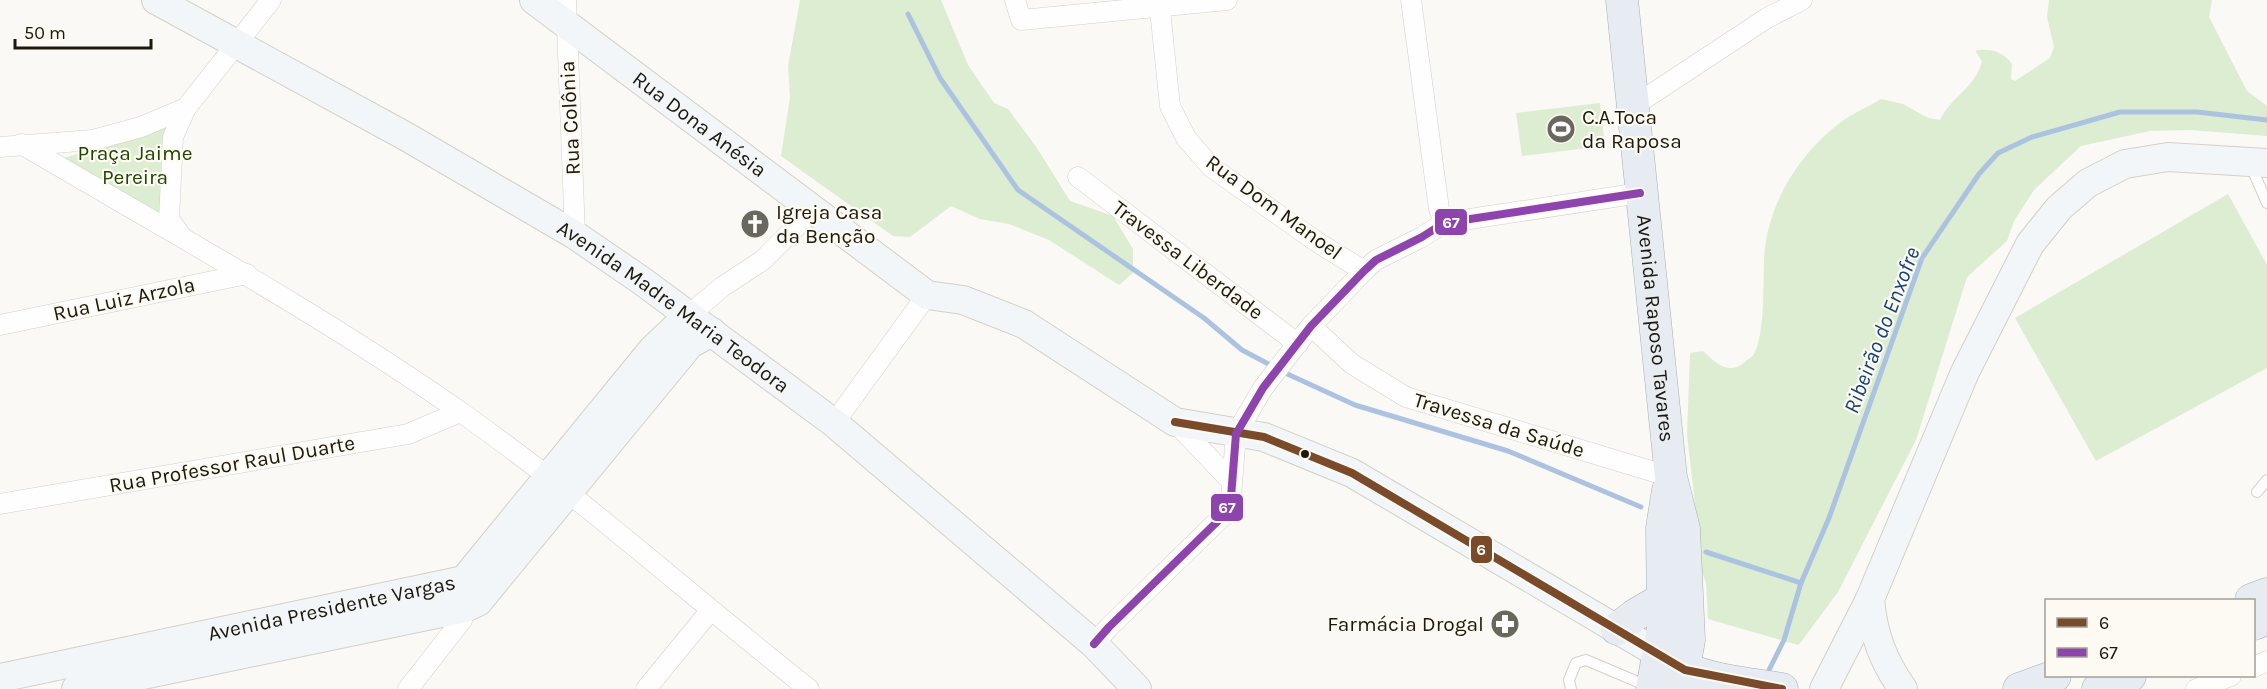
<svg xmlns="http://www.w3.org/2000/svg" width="2267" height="689" font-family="Karla,sans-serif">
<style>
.green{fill:#dcedd1}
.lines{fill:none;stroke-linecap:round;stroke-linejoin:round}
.stream{stroke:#acc2e1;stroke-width:5}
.lane-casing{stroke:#d4d0c8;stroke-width:12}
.street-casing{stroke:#d4d0c8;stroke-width:21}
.secondary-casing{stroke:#d4d0c8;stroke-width:30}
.primary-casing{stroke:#a5b0b6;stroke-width:33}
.lane{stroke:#fefefe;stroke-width:10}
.street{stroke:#fefefe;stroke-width:20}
.secondary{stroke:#f2f6f8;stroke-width:28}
.primary{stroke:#e6ecf1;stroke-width:32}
.bus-1-casing{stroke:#fcfaf3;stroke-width:12}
.bus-2-casing{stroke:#fcfaf3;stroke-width:12}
.bus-1{stroke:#7a4b2a;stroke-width:8}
.bus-2{stroke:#8e44ad;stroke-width:8}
.bus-dot{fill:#1d180b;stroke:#fcfaf3;stroke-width:2}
.labels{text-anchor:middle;stroke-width:4.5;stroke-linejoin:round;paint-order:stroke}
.poi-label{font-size:21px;fill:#1d180b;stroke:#fcfaf3;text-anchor:start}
.street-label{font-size:21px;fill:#1d180b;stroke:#fcfaf3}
.park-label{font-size:21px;fill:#1e4500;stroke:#fcfaf3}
.water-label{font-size:22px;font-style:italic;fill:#154178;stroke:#fcfaf3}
.line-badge{stroke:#fcfaf3;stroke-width:2}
.badge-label{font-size:16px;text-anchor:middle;font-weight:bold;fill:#fff}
</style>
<rect width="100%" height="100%" fill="#faf9f5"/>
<g class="green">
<polygon points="800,0 941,0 968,65 994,103 1008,109 1037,148 1070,201 1113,216 1133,249 1133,273 1119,285 1049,240 1009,224 980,219 951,206 910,237 893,236 781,156 790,97 788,66"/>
<path d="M2049,0H2212L2209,17L2247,91L2267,106V136L2190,130L2150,131L2081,146L2034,190L2014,221L2007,241L1967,277L1916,440L1838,592L1801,642L1798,645L1708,619L1706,583L1690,537L1695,504L1687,435L1690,353L1703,351C1716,363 1728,376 1745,362C1748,359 1754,356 1755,352C1765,330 1763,286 1764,262C1765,208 1798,154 1841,122C1853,113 1868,107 1881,99L1903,104L1928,118L1940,120C1951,97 1976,87 1982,61L1976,52L1977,50C1992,49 2002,51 2012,64L2011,79L2015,81L2050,58L2054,47L2047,17Z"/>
<polygon points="1600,103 1605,146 1522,156 1516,113"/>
<polygon points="168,126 160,213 64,158"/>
<polygon points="2228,194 2267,265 2267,368 2096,461 2015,318"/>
</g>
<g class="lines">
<g class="stream">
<polyline points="908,14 940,78 1018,190 1204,318 1242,350 1274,367"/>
<polyline points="1283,372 1355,405 1508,451 1641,507"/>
<polyline points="1706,552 1801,583"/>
<polyline points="1766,676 1784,640 1801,583 1829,518 1922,258 1979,174 1998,153 2032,137 2120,112 2197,112 2267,120"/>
</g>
<g class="lane-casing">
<g id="lane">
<polyline points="2250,164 2267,203"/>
<polyline points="2257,492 2267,480"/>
<polyline points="1571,689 1569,680 1576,663 1586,660 1650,687"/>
</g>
</g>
<g class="street-casing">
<g id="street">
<polyline points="566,0 575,235"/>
<polyline points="1015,0 1021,20 1227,0"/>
<polyline points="1159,0 1170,106 1186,138 1211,167 1317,242 1364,271"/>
<polyline points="1411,0 1439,209 1444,223"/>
<polyline points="1632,107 1767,18 1802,0"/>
<path d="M21,144C169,231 321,314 462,413C583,498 693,598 809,689"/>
<polyline points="0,147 93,140 141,127 186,108"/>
<polyline points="1078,177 1298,344"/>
<polyline points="182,237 169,219 173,137 186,108 271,0"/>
<polyline points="689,315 722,287 763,260 813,210"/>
<polyline points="0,325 247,274"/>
<polyline points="1311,326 1352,364 1406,397 1671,477"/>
<polyline points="1175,422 1231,481"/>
<polyline points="834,423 927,295"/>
<polyline points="0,504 408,434 460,412"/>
<polyline points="1094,644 1109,627 1224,515 1231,497 1236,434 1263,388 1311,326 1364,271 1376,260 1422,237 1444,223 1640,193"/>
<polyline points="2254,667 2267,661"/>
<polyline points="408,689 462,620 465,608"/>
<polyline points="646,689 710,611"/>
<polyline points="2196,689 2231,676"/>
</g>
</g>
<g class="secondary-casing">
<g id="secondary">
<path id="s1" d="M156,0L407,137L575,235L642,281L834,423L1094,644L1137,689"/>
<path id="s2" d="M534,0L927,295L963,300L1024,324L1175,422L1264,437L1352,473L1659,654"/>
<path d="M1870,599C1873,634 1883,661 1903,689"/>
<path id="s3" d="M0,678L464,580L652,350L689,315"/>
<polyline points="76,689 465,608 478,602 690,344 712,332"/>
<polyline points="1824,689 1870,599 1965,372 2030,244 2059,208 2088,183 2125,164 2168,157 2267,163"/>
</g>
</g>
<g class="primary-casing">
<g id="primary">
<path id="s4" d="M1622,0L1671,477L1684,529L1689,640L1680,689"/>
<polyline points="2251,600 2267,594"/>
<polyline points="2254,624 2267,618"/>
<polyline points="1617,629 1635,615 1664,598"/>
<path d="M1667,659C1701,680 1743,683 1782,689"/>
<polyline points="1652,689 1663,628 1662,528 1668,490"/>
<polyline points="2019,689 2055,676"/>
<polyline points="2098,689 2130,676"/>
</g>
</g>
<use href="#lane" class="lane"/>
<use href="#street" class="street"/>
<use href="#secondary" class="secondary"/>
<use href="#primary" class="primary"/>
<g class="bus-1-casing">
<polyline id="bus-1" points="1175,422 1264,437 1352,473 1685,670 1782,689"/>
</g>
<g class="bus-2-casing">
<polyline id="bus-2" points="1094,644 1109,627 1224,515 1231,497 1236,434 1263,388 1311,326 1364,271 1376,260 1422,237 1444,223 1640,193"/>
</g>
<use href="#bus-1" class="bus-1"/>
<use href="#bus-2" class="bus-2"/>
</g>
<defs>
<g id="stadium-disc" transform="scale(1.5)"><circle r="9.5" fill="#6a675d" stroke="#fcfaf3"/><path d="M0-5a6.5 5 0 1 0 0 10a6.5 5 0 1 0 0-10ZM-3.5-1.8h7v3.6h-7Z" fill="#fff"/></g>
<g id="church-disc" transform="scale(1.5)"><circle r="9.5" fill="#6a675d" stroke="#fcfaf3"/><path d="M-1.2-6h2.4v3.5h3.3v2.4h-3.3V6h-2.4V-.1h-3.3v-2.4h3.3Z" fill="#fff"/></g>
<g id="pharmacy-disc" transform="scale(1.5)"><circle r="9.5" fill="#6a675d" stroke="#fcfaf3"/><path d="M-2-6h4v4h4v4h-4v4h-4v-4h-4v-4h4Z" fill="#fff"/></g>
</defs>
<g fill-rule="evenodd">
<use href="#stadium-disc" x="1561" y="129"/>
<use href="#church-disc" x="755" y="224"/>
<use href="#pharmacy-disc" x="1505" y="624"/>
</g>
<circle class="bus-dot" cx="1305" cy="454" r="5"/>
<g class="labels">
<g class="poi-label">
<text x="1582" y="124">C.A.Toca<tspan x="1582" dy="24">da Raposa</tspan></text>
<text x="776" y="219">Igreja Casa<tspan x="776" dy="24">da Benção</tspan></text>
<text x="1484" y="631" text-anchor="end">Farmácia Drogal</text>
</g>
<g class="street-label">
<text transform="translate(570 118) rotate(-93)" y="7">Rua Colônia</text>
<text dy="7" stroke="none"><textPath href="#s2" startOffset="207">Rua Dona Anésia</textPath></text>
<text transform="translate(1274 207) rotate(36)" y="7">Rua Dom Manoel</text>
<text transform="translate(1188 260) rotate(37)" y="7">Travessa Liberdade</text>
<text transform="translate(124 299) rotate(-12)" y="7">Rua Luiz Arzola</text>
<text dy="7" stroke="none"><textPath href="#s1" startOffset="602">Avenida Madre Maria Teodora</textPath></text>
<text dy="7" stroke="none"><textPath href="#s4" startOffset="330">Avenida Raposo Tavares</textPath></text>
<text transform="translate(1499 425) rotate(17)" y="7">Travessa da Saúde</text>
<text transform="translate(232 464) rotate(-10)" y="7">Rua Professor Raul Duarte</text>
<text dy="7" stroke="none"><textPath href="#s3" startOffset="339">Avenida Presidente Vargas</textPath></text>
</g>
<g class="park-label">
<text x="135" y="160">Praça Jaime<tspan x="135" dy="24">Pereira</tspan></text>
</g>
<g class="water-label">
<text transform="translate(1881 330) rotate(-69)" y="8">Ribeirão do Enxofre</text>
</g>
</g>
<g class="line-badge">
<rect x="1434" y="208" width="34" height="28" rx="6" fill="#8e44ad"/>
<rect x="1210" y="493" width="34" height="29" rx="6" fill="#8e44ad"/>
<rect x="1470" y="535" width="23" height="29" rx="6" fill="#7a4b2a"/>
</g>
<g class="badge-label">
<text x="1451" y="228">67</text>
<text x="1227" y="513">67</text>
<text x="1481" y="555">6</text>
</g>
<rect x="2045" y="599" width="210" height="78" fill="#fcfaf3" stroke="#a3a096" stroke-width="1.5"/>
<rect x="2057" y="618" width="30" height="9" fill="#7a4b2a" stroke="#a3a096" stroke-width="1.5"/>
<text x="2099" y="629" font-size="18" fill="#1d180b">6</text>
<rect x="2057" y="648" width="30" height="9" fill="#8e44ad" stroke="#a3a096" stroke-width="1.5"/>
<text x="2099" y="659" font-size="18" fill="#1d180b">67</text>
<path d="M15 39v9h136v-9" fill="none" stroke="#1d180b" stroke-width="3"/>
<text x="24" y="39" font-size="18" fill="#1d180b" stroke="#fcfaf3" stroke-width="4.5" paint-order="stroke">50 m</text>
</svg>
